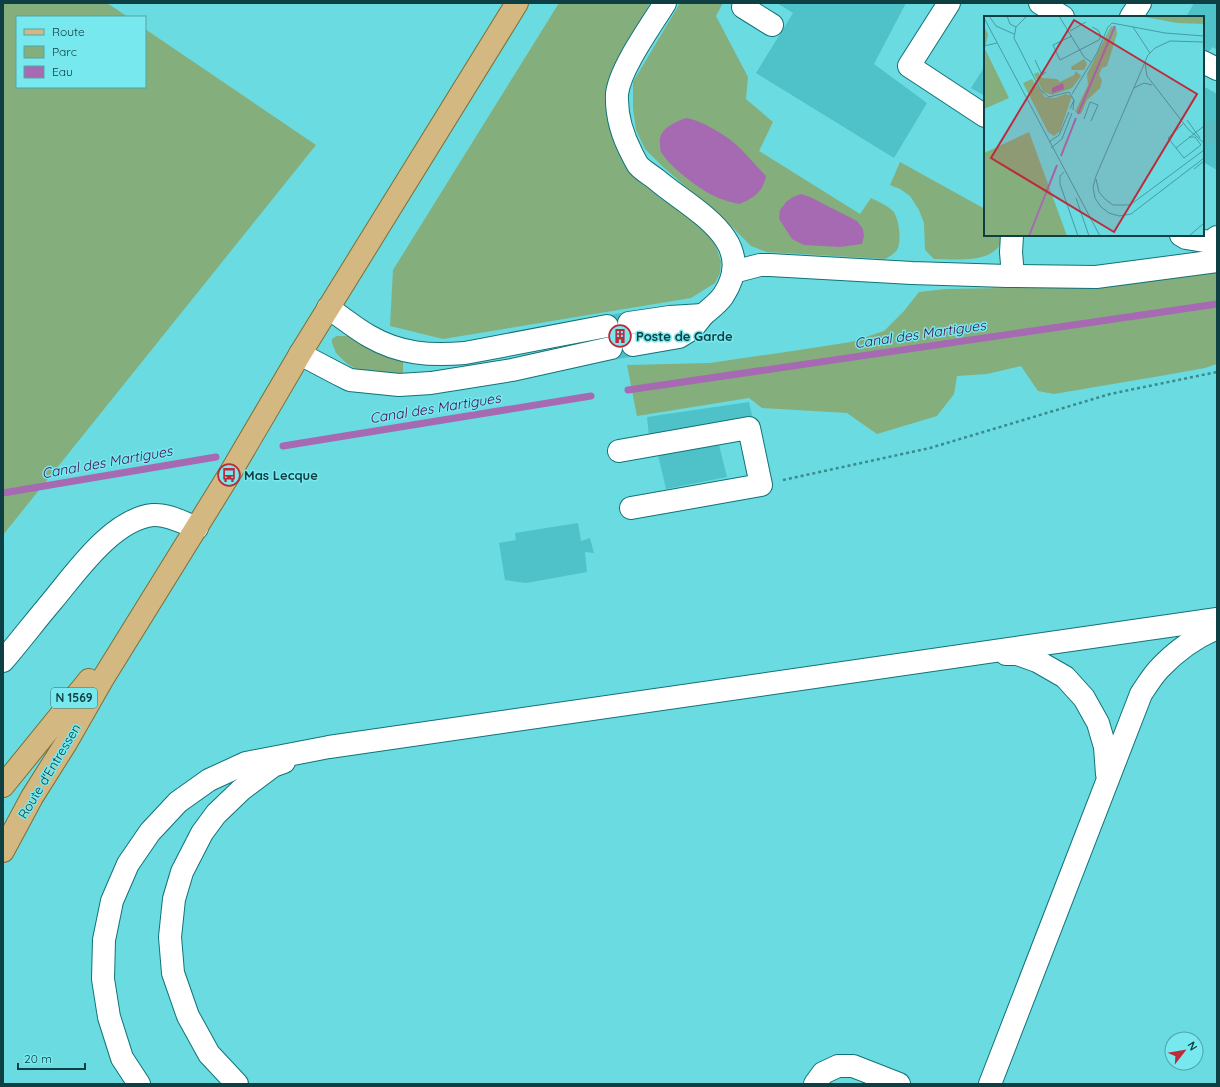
<svg xmlns="http://www.w3.org/2000/svg" width="1220" height="1087" font-family="Quicksand,sans-serif">
<style>
.green{fill:#85ae7d}
.water{fill:#a66ab2}
.lines{fill:none;stroke-linecap:round;stroke-linejoin:round}
.stream{stroke:#a66ab2;stroke-width:7}
.building{fill:#4fc1c8}
.minor-tunnel{stroke:#58bcc1;stroke-width:22;stroke-dasharray:22 11;stroke-linecap:butt}
.minor-casing{stroke:#117378;stroke-width:24}
.major-casing{stroke:#7c6f35;stroke-width:24}
.path{stroke:#3a8a8e;stroke-width:2.5;stroke-dasharray:3 3;stroke-linecap:butt}
.minor{stroke:#fff;stroke-width:22}
.major{stroke:#d4b881;stroke-width:22}
.labels{text-anchor:middle;stroke-width:3;stroke-linejoin:round;paint-order:stroke}
.shield{fill:#78e8ef;stroke:#2e7277;stroke-width:1}
.shield-label{font-size:12px;font-weight:bold;fill:#0e4043}
.poi-label{font-size:13px;font-weight:bold;fill:#0e4043;stroke:#78e8ef;text-anchor:start}
.street-label{font-size:13px;fill:#0e4043;stroke:#78e8ef}
.water-label{font-size:14px;font-style:italic;fill:#470d52;stroke:#78e8ef}
.inset-river{fill:none;stroke:#a66ab2;stroke-width:2}
.inset-road{fill:none;stroke:#459da2;stroke-width:1}
.view{fill:#bb2b3a;fill-opacity:0.15;stroke:#bb2b3a;stroke-width:2}
.inset-edge{fill:none;stroke:#0e4043;stroke-width:2}
</style>
<rect width="100%" height="100%" fill="#6adbe1"/>
<g class="green">
<polygon points="3,3 107,3 128,17 17,17 17,87 145,87 145,29 316,145 3,535"/>
<polygon points="559,3 650,3 616,67 634,174 660,198 688,215 712,238 717,249 721,262 720,273 715,283 691,298 443,339 390,326 393,270"/>
<path d="M680,3H723L716,16L748,77L746,99L773,122L759,151L860,214L871,198C877,201 888,206 893,211C899,218 902,241 897,250C894,254 889,257 885,259L767,252L751,246L732,227L662,166L645,149L636,130L633,109V82Z"/>
<path d="M900,162L985,209V235H1002C1002,238 1001,242 1000,244C990,264 952,259 934,259L925,250L924,223L919,210L910,196L900,189L890,185Z"/>
<polygon points="1217,271 1217,364 1205,368 1166,375 1054,394 1038,391 1021,366 987,374 957,376 954,394 937,416 877,434 847,413 762,408 749,398 637,416 627,365 710,363 799,350 851,342 884,331 904,311 919,292 946,289 1108,286"/>
<polygon points="337,336 349,336 403,359 403,374 359,371 346,363 336,353 332,343 332,339"/>
</g>
<g class="water">
<path d="M687,118C703,121 729,137 740,148C749,157 757,167 766,176C763,192 754,198 739,204C731,202 723,200 716,197C699,189 671,168 661,152C660,149 660,146 660,143C658,129 676,121 687,118Z"/>
<polygon points="801,194 810,197 857,221 863,229 864,236 862,244 840,247 804,245 792,239 779,219 780,210 786,202 793,197"/>
</g>
<g class="lines">
<g class="stream">
<polyline points="628,390 1217,304"/>
<polyline points="283,446 591,396"/>
<polyline points="3,493 216,457"/>
</g>
</g>
<g class="building">
<polygon points="777,3 906,3 874,64 927,103 894,158 756,73 793,13"/>
<polygon points="1194,3 1217,3 1217,50 1213,47 1207,53 1203,51 1203,17 1186,17"/>
<polygon points="985,66 985,96 971,88"/>
<polygon points="1203,86 1217,94 1217,170 1203,162"/>
<polygon points="626,312 635,356 613,360 605,316"/>
<polygon points="749,402 753,420 649,436 647,417"/>
<polygon points="719,445 727,477 666,489 658,455"/>
<polygon points="578,523 581,541 590,538 594,553 585,552 587,572 526,583 505,580 499,543 516,540 515,533"/>
</g>
<g class="lines">
<polyline class="minor-tunnel" points="1203,135 1214,132 1217,133"/>
<g class="minor-casing">
<g id="minor">
<path d="M665,3C651,26 620,68 617,94C616,116 622,135 632,154C634,158 636,162 638,165C643,171 651,175 657,180C692,210 760,240 723,296C718,303 710,309 703,315"/>
<polyline points="745,3 743,7 772,25"/>
<polyline points="949,3 909,66 985,116"/>
<polyline points="1040,3 1063,17"/>
<polyline points="1131,17 1140,3"/>
<polyline points="1203,62 1217,69"/>
<polyline points="1012,235 1011,252 1013,276"/>
<polyline points="1181,235 1186,238 1210,242 1217,237"/>
<polyline points="733,272 760,265 770,265 912,273 1007,276 1096,277 1217,261"/>
<path d="M328,308C342,317 355,328 369,336C400,354 430,356 465,353L607,326"/>
<polyline points="629,323 670,317 703,315 692,329 679,337 633,345"/>
<polyline points="300,354 338,374 350,380 399,385 431,383 512,370 611,348"/>
<polyline points="619,451 749,428 761,485 631,508"/>
<polyline points="1006,654 1017,654 1037,661 1065,677 1084,698 1098,723 1105,747 1107,774"/>
<path d="M3,661C20,641 36,620 53,600C77,571 113,519 153,515C168,514 184,523 197,528"/>
<polyline points="139,1084 122,1058 109,1017 103,979 104,940 112,901 128,864 150,832 178,802 209,780 246,763 329,747 1217,619"/>
<polyline points="237,1084 209,1054 188,1016 173,973 170,937 174,899 182,872 202,833 216,814 241,790 273,766 284,762"/>
<polyline points="815,1084 823,1073 838,1066 853,1066 899,1084"/>
<path d="M990,1084L1141,694C1147,685 1153,675 1160,668C1175,652 1196,637 1217,628"/>
</g>
</g>
<g class="major-casing">
<g id="major">
<polyline points="3,786 89,680"/>
<polyline points="3,851 32,797 66,743 102,680 229,475 300,354 517,3"/>
</g>
</g>
<polyline class="path" points="783,480 930,448 1110,394 1217,372"/>
<use href="#minor" class="minor"/>
<use href="#major" class="major"/>
</g>
<defs>
<g id="building-ring" transform="scale(1.15)"><circle r="9.5" fill="#78e8ef" stroke="#bb2b3a" stroke-width="1.5"/><path d="M-4-6H4V6H1V3H-1V6H-4ZM-2.5-4.3h1.7v1.8h-1.7ZM.8-4.3h1.7v1.8H.8ZM-2.5-1h1.7V.8h-1.7ZM.8-1h1.7V.8H.8Z" fill="#bb2b3a"/></g>
<g id="bus-ring" transform="scale(1.15)"><circle r="9.5" fill="#78e8ef" stroke="#bb2b3a" stroke-width="1.5"/><path d="M-5-6H5V4H4V6H2V4H-2V6H-4V4H-5ZM-3.5-4V0h7V-4ZM-3.5 1.2v1.5H-2V1.2ZM2 1.2v1.5H3.5V1.2Z" fill="#bb2b3a"/></g>
</defs>
<g fill-rule="evenodd">
<use href="#building-ring" x="620" y="336"/>
<use href="#bus-ring" x="229" y="475"/>
</g>
<g class="labels">
<rect class="shield" x="51" y="688" width="46" height="20" rx="3"/>
<g class="shield-label">
<text x="74" y="702">N 1569</text>
</g>
<g class="poi-label">
<text x="636" y="341">Poste de Garde</text>
<text x="244" y="480">Mas Lecque</text>
</g>
<g class="street-label">
<text transform="translate(49 771) rotate(-59)" y="5">Route d'Entressen</text>
</g>
<g class="water-label">
<text transform="translate(920 334) rotate(-8)" y="5">Canal des Martigues</text>
<text transform="translate(435 408) rotate(-9)" y="5">Canal des Martigues</text>
<text transform="translate(107 462) rotate(-10)" y="5">Canal des Martigues</text>
</g>
</g>
<g transform="translate(984 16)">
<rect width="220" height="220" fill="#6adbe1"/>
<path d="M156,0L220,1V8L193,7ZM0,10L4,18L1,33L25,82L0,93ZM127,10L132,11L133,18L123,50L118,52L115,59L118,64L116,72L103,84L97,98L91,96L104,69L103,58ZM100,43L103,48L100,54H88L87,51ZM92,55L97,60L88,72L68,79L59,76L50,58L54,56L58,62L73,63L76,66L90,59ZM48,63L61,81L70,82L82,78L88,80L76,115L70,120L64,116L39,67ZM45,116L83,220H0V137Z" fill="#85ae7d"/>
<path d="M79,67L80,73L68,77V72Z" fill="#a66ab2"/>
<path class="inset-river" d="M94,98L131,10M77,140L92,102M45,220L73,149"/>
<path class="inset-road" d="M5,0L12,10L30,18M23,0L26,8L32,11M43,0L32,11L30,22L57,75L65,81L85,76L90,84M75,0L100,41L107,46M0,2L116,220M149,11L166,37M86,15L102,6M88,20L69,29L76,44L115,24L117,20L114,14L108,11M220,26L186,25L171,32L164,39L112,160L109,171L111,182L117,191L125,197L135,200L147,198L220,142M0,30L13,27M51,44L58,59L62,56M161,47L163,60L204,113L220,127M150,72L160,67L168,69M88,78L113,37L124,11L128,7L181,17L220,20M86,93L90,84L89,94M100,103L106,86L114,89L107,105M203,104L216,122M200,107L184,122L200,142L217,129L211,121H205M65,126L75,119L85,96M67,132L78,123L88,97M192,132L220,110M210,153L220,145M80,156L76,160V168L94,220M112,163L115,176L121,183L129,189H146L220,134M92,182L105,220M205,220L220,207"/>
<path class="view" d="M90,4L213,78L130,216L7,142Z"/>
<rect width="220" height="220" class="inset-edge"/>
</g>
<rect width="1220" height="1087" fill="none" stroke="#0e4043" stroke-width="8"/>
<rect x="16" y="16" width="130" height="72" fill="#78e8ef" stroke="#4ea5aa"/>
<rect x="24" y="29" width="20" height="6" fill="#d4b881" stroke="#4ea5aa"/>
<text x="52" y="36" font-size="12" fill="#0e4043">Route</text>
<rect x="24" y="46" width="20" height="12" fill="#85ae7d" stroke="#4ea5aa"/>
<text x="52" y="56" font-size="12" fill="#0e4043">Parc</text>
<rect x="24" y="66" width="20" height="12" fill="#a66ab2" stroke="#4ea5aa"/>
<text x="52" y="76" font-size="12" fill="#0e4043">Eau</text>
<g transform="translate(1184 1051) rotate(59)"><circle r="19" fill="#78e8ef" stroke="#4ea5aa"/>
<path d="M0-3L7 15L0 10L-7 15Z" fill="#bb2b3a"/>
<text y="-6" font-size="11" font-weight="bold" text-anchor="middle" fill="#0e4043">N</text>
</g>
<path d="M18 1063v6h67v-6" fill="none" stroke="#0e4043" stroke-width="2"/>
<text x="24" y="1063" font-size="12" fill="#0e4043" stroke="#78e8ef" stroke-width="3" paint-order="stroke">20 m</text>
</svg>
